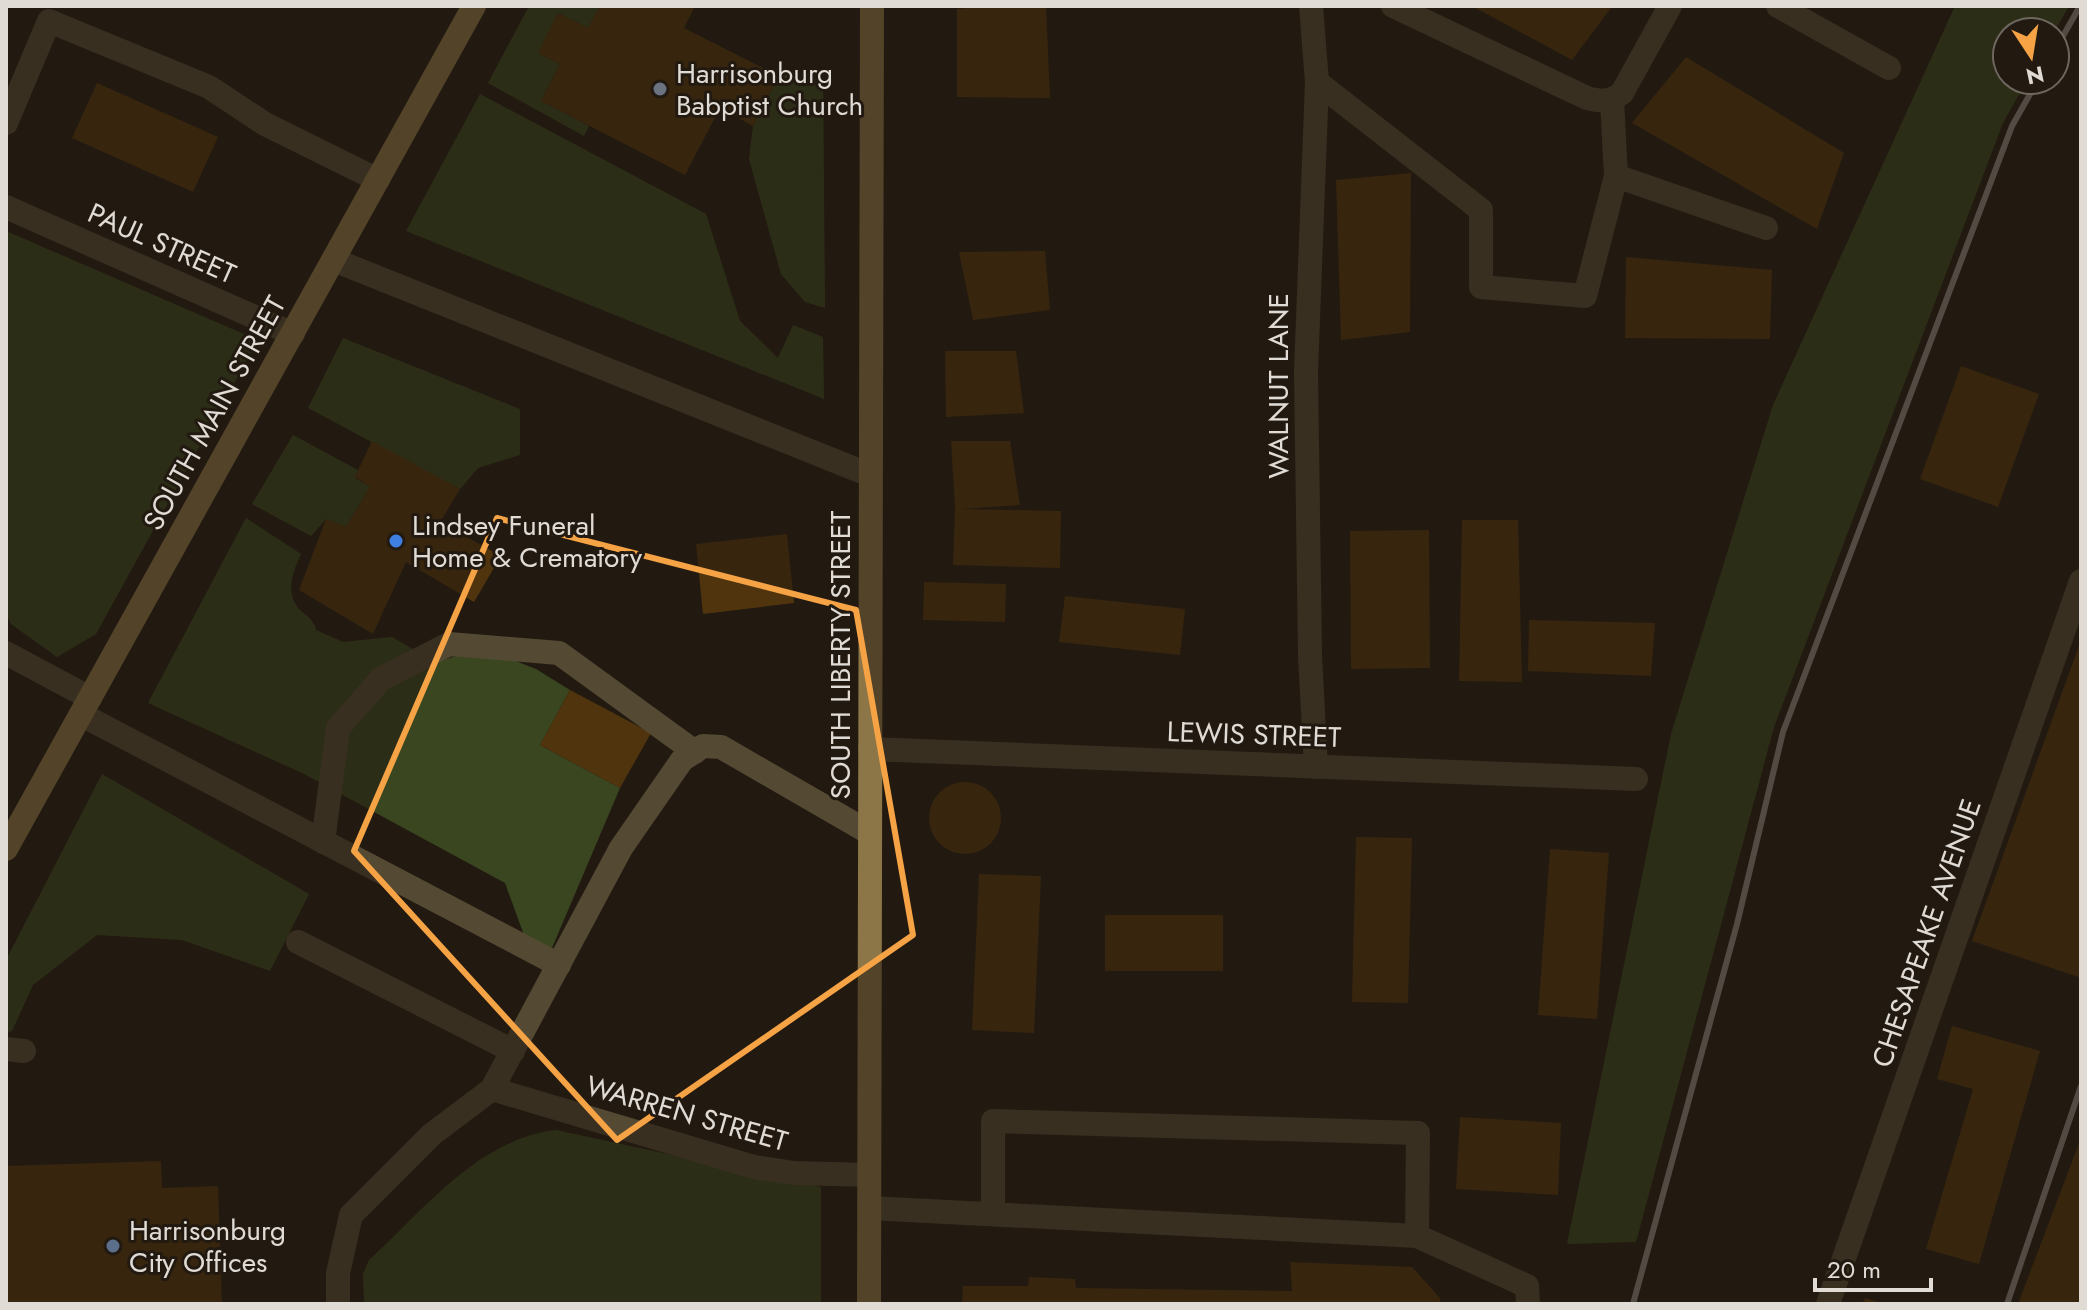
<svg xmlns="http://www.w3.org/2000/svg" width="2087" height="1310" font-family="Jost,sans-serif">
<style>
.green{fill:#394620}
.building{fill:#50340d}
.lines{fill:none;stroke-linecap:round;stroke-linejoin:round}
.minor{stroke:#544933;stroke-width:24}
.major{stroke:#8c7647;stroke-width:24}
.rail{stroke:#8e8880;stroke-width:6}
.marked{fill:none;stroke:#f5a345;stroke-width:6;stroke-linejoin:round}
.worship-dot{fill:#6b7280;stroke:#221a11;stroke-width:3}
.shop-dot{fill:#3f7fe0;stroke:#221a11;stroke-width:3}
.service-dot{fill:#5c6f8a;stroke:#221a11;stroke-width:3}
.labels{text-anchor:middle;stroke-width:6;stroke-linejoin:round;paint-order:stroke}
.poi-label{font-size:28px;fill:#e0dbd5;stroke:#221a11;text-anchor:start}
.street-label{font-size:28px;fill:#e0dbd5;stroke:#221a11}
</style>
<rect width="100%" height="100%" fill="#221a11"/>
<g class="green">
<polygon points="529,6 600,6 588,28 558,13 538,53 560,64 541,101 589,126 584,136 488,83"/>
<polygon points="1955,6 2069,6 2054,32 2007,32 2007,80 2027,80 2003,123 1774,727 1636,1242 1567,1244 1671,734 1773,405"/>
<polygon points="823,70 825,308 805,302 781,274 749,159 753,126 779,76"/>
<polygon points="480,94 706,214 740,321 778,358 793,325 823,337 824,399 406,231"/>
<polygon points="6,231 258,340 96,634 57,657 11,624 6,614"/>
<polygon points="343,338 520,409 520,455 478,468 460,489 308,408"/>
<polygon points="293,435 358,470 355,478 370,487 346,527 326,519 311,536 252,504"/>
<path d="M246,518L301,554C293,572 284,592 300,610C308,617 314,620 316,630L343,642L392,637L422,654L424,666L482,648L536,669L570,690L540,745L620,788L552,948L524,935L505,883L304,774L148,703Z"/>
<polygon points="102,774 309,894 270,971 182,940 97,935 33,985 12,1031 6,1033 6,960"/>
<path d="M556,1130L821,1187V1304H364L363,1274L369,1260C424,1210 478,1139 556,1130Z"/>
</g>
<g class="building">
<polygon points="600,6 695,6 684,28 779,76 753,126 720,108 685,175 541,101 560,64 538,53 558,13 588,28"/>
<polygon points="986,6 1046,6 1050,98 957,97 957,9"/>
<polygon points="1472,6 1607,6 1611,8 1572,60"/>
<polygon points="1686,57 1844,153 1817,229 1632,123"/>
<polygon points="97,83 218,137 193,192 72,138"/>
<polygon points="1411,173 1410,332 1341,340 1336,180"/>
<polygon points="1045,251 1050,310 973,320 959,252"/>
<polygon points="1626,257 1772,270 1770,339 1625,338"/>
<polygon points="945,351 1016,351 1024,413 946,417"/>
<polygon points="1961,366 2039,394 1998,507 1920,479"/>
<polygon points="372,441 460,489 440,522 501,556 474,602 406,562 373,634 299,590 326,519 346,527 370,487 355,477"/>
<polygon points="951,441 1010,441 1020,505 962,509 1061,511 1060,568 953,565 955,508"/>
<polygon points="1462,520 1518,520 1522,682 1459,681"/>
<polygon points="1429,530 1430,668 1351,669 1350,531"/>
<polygon points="787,534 794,603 703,614 696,544"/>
<polygon points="924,582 1006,584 1005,622 923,620"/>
<polygon points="1065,596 1185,609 1180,655 1059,642"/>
<polygon points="1529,620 1655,623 1651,676 1528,671"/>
<polygon points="2081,640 2081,978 1972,941"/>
<polygon points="570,690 651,733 620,788 540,745"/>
<circle cx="965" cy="818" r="36"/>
<polygon points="1356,837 1412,838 1408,1003 1352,1002"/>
<polygon points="1550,849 1609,853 1597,1019 1538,1015"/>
<polygon points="979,874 1041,876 1034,1033 972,1030"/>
<rect x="1105" y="915" width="118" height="56"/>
<polygon points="1952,1026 2040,1051 1979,1264 1926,1249 1973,1089 1937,1079"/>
<polygon points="1460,1117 1561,1123 1558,1195 1456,1189"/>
<polygon points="2081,1138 2081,1304 2018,1304"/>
<polygon points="161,1161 162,1188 218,1186 222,1304 6,1304 6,1166"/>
<polygon points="1290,1262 1412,1267 1440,1298 1440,1304 962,1304 963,1286 1028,1286 1029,1277 1075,1279 1076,1288 1292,1291"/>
<polygon points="1865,1298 1882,1303 1882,1304 1863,1304"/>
</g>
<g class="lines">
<g class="minor">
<polyline points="1311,6 1317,82 1306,372 1310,656 1316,767"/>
<path d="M1393,6L1587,98C1602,102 1610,102 1622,93L1670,6"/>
<polyline points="1778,6 1889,68"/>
<polyline points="1317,82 1481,210 1481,287 1585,296 1616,176"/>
<polyline points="1612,100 1616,176 1766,228"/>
<polyline points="6,123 49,21 209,87 265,124 378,180"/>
<polyline points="6,207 293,334"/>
<polyline points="334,260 870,475"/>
<polyline points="6,653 90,698"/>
<polyline points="82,715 559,965"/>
<polyline points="870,749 1636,779"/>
<polyline points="323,842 338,728 381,679 449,644 559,653 695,752"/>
<polyline points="298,942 513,1051"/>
<polyline points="6,1049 24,1051"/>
<polyline points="492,1089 754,1167 794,1173 869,1175"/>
<polyline points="869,1208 1417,1236 1418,1133 993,1121 993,1213"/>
<polyline points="1417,1236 1527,1286 1528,1304"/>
<polyline points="338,1304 338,1273 351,1215 431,1135 492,1089 621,848 682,760 703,746 721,747 870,833"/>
<polyline points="1828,1304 2081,581"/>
</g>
<g class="major">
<polyline points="6,849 474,6"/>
<polyline points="869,1304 872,6"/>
</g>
<g class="rail">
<polyline points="2055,50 2080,6"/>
<polyline points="1633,1304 1737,924 1783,732 2012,126 2038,80"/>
<polyline points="2007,1304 2081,1086"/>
</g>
</g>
<path d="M0 0H2087V1310H0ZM497,518L856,610L913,935L617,1140L354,851Z" fill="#221a11" fill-opacity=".55" fill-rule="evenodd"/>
<path class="marked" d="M497,518L856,610L913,935L617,1140L354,851Z"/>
<circle class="worship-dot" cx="660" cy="89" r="8"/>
<circle class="shop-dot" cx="396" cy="541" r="8"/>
<circle class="service-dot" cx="113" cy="1246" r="8"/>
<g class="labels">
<g class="poi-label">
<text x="676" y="83">Harrisonburg<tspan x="676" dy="32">Babptist Church</tspan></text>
<text x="412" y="535">Lindsey Funeral<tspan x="412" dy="32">Home &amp; Crematory</tspan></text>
<text x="129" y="1240">Harrisonburg<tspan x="129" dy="32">City Offices</tspan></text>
</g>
<g class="street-label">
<text transform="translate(162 243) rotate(24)" y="10">PAUL STREET</text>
<text transform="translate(1278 386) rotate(-90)" y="10">WALNUT LANE</text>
<text transform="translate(214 413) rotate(-61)" y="10">SOUTH MAIN STREET</text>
<text transform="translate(840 655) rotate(-90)" y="10">SOUTH LIBERTY STREET</text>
<text transform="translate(1254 734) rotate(2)" y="10">LEWIS STREET</text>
<text transform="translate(1926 933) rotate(-71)" y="10">CHESAPEAKE AVENUE</text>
<text transform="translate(687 1113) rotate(16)" y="10">WARREN STREET</text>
</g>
</g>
<rect width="2087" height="1310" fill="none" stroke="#e0dbd5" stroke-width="16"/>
<g transform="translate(2031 56) rotate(168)"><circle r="38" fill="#221a11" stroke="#6e675f" stroke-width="2"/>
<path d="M0-6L14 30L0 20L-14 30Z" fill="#f5a345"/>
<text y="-12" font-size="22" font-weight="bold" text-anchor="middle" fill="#e0dbd5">N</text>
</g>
<path d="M1815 1278v12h116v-12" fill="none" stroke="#e0dbd5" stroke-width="4"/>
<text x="1827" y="1278" font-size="24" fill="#e0dbd5" stroke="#221a11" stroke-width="6" paint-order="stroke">20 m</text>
</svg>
